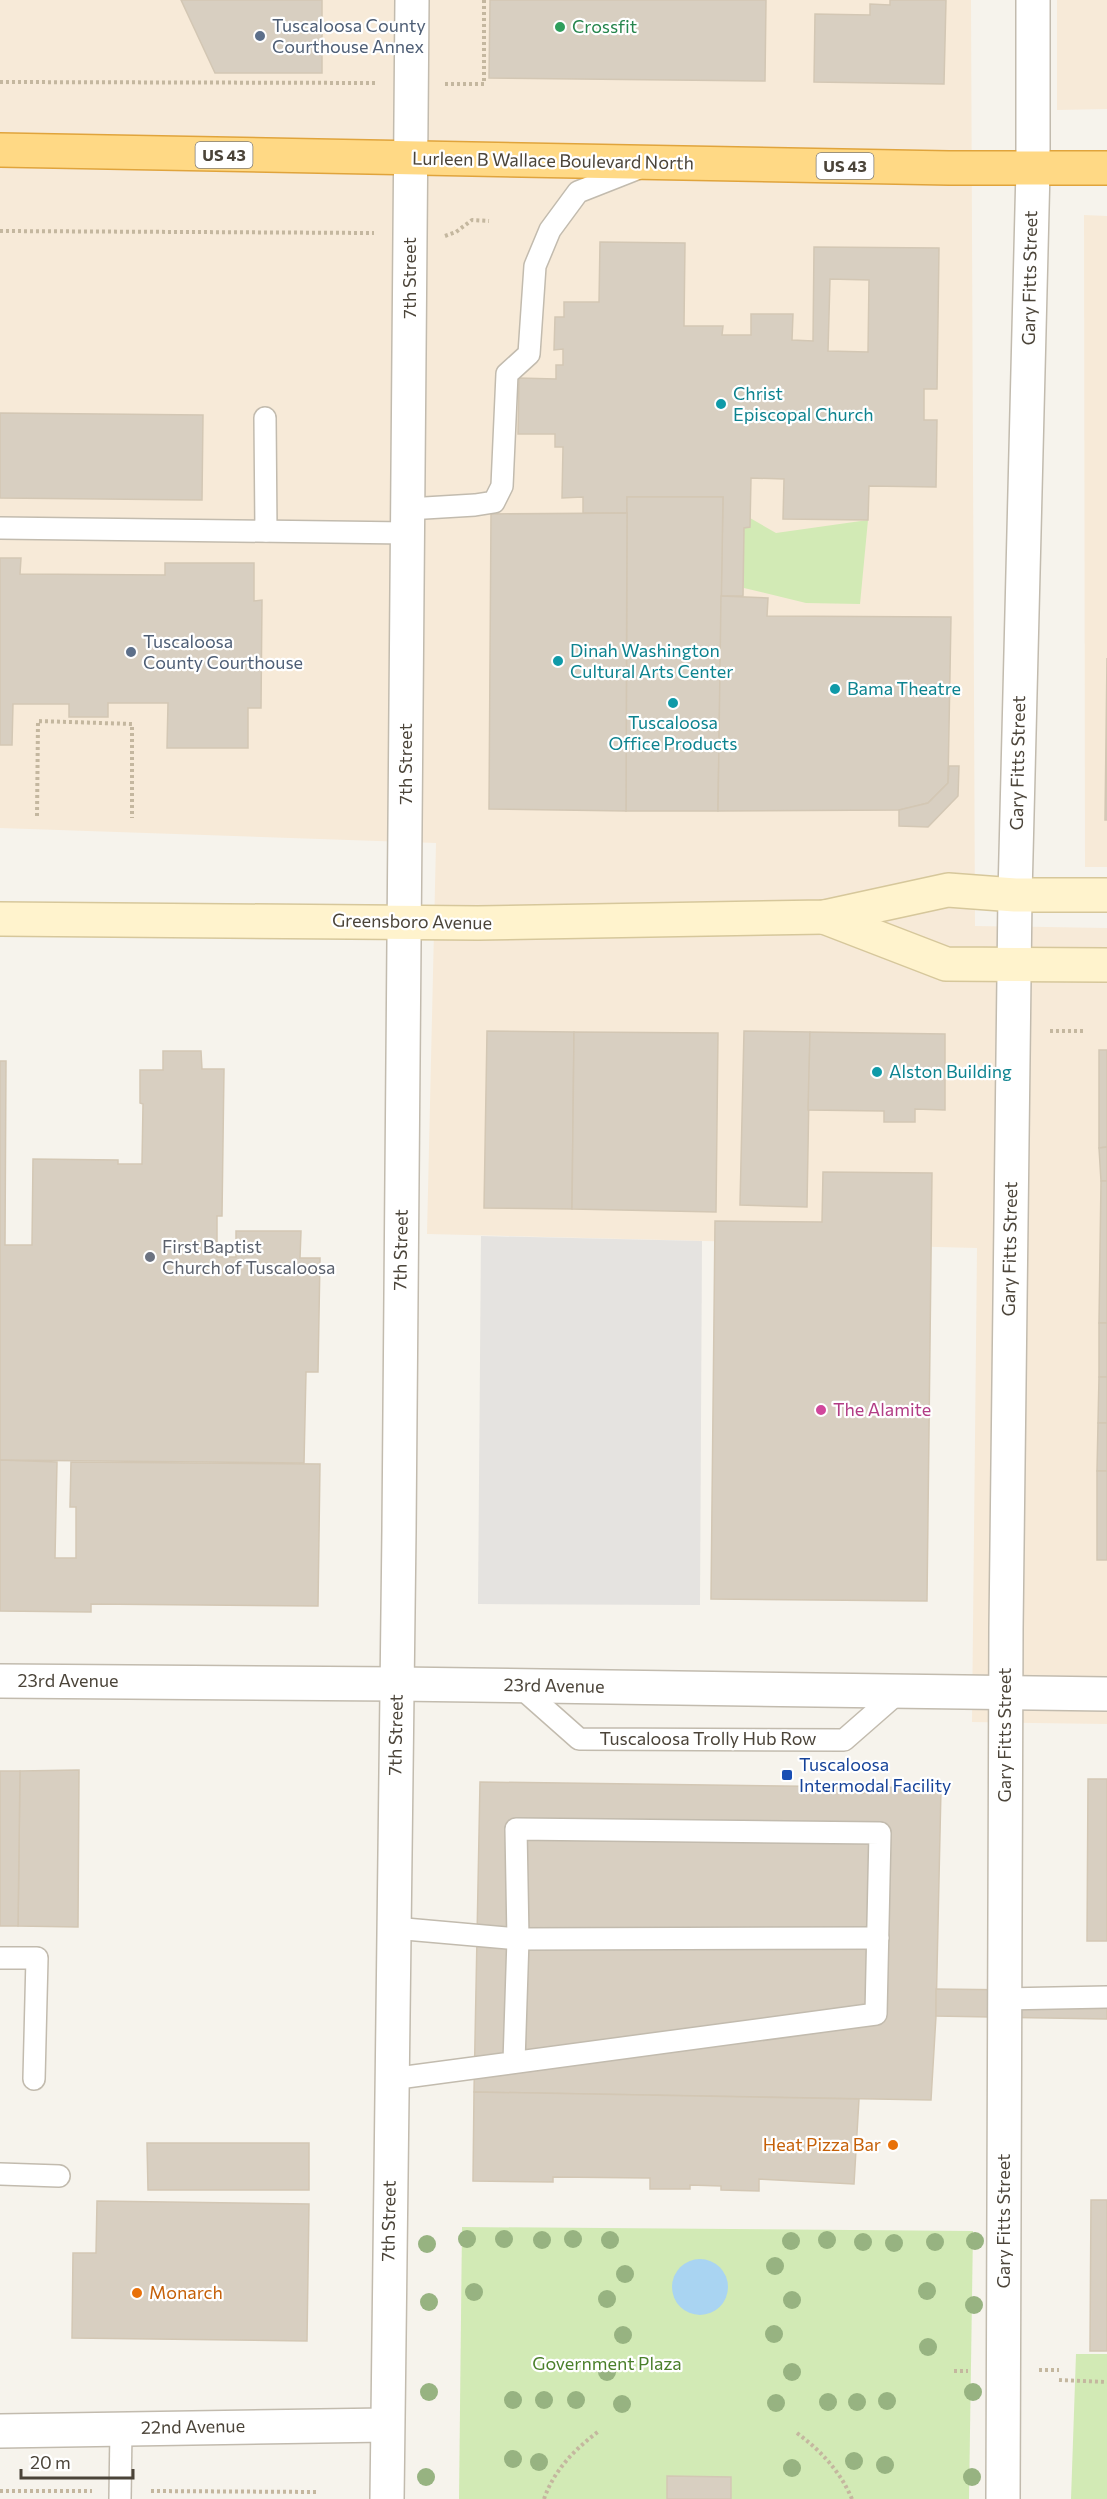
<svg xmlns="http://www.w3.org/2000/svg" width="1107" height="2499" font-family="Commissioner,sans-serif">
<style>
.commercial{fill:#f7ead8}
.green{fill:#d2eab5}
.parking{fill:#e5e3e0}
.water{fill:#a9d4f2}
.building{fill:#d8cfc1;stroke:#d3c7b4;stroke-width:1.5;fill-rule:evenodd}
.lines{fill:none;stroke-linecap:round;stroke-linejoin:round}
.service-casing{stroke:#c2bbae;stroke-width:24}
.minor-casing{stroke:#c2bbae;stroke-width:36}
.secondary-casing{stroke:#d6c79b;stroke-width:36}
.trunk-casing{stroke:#e0a43c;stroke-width:36}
.path{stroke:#c4b79f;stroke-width:4;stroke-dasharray:3 3;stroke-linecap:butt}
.service{stroke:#fff;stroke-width:21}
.minor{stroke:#fff;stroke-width:33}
.secondary{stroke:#fff3cd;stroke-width:33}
.trunk{stroke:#ffd985;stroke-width:33}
.tree{fill:#97b381}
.leisure-dot{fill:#2e9e5b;stroke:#fff;stroke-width:2}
.service-dot{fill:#5c6f8a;stroke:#fff;stroke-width:2}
.culture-dot{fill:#0f9aa8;stroke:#fff;stroke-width:2}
.worship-dot{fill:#6b7280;stroke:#fff;stroke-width:2}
.hotel-dot{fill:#d1479c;stroke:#fff;stroke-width:2}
.transit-dot{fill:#1a4fb4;stroke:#fff;stroke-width:2}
.food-dot{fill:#e8710a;stroke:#fff;stroke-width:2}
.labels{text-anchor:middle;stroke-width:4.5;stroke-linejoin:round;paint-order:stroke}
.shield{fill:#fff;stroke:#817c74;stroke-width:1.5}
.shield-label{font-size:16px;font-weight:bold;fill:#4b4439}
.service-label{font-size:18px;fill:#4e5e75;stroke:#fff;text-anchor:start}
.leisure-label{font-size:18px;fill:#27864d;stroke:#fff;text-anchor:start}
.street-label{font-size:18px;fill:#4b4439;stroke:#fff}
.culture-label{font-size:18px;fill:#0d838f;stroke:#fff;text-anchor:start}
.worship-label{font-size:18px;fill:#5b616d;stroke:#fff;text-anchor:start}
.hotel-label{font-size:18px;fill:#b23c85;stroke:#fff;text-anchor:start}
.transit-label{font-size:18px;fill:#164399;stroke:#fff;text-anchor:start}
.food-label{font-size:18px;fill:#c56008;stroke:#fff;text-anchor:end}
.park-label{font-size:18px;fill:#4a7f2a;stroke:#fff}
</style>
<rect width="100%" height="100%" fill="#f6f3ec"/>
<g class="commercial">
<polygon points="0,0 971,0 975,926 1107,928 1107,1724 972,1722 977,1248 427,1234 436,843 0,828"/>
<polygon points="1057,0 1107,0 1107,109 1057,110"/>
<polygon points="1084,215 1107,216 1107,867 1085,867"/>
</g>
<g class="green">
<polygon points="750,518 776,533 868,520 860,604 806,603 744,588 744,528 750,527"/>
<polygon points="462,2227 973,2231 969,2499 459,2499"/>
<polygon points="1076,2354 1107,2354 1107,2499 1071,2499"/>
</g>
<polygon class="parking" points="481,1236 702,1241 700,1605 478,1604"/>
<circle class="water" cx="700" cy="2287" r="28"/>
<g class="building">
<polygon points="181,0 322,0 322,73 215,73"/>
<polygon points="490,0 766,0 765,81 489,78"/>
<polygon points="890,0 946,0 944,84 814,82 815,14 870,15 870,4 890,5"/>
<path d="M600,242L685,243L684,326H723L722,335H751V314H793L792,340L813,341L814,247L939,248L937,389H924V420H937L936,487L869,486L868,520L783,519L784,479L751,478L750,527L744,528L743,596H721L723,497H627V513H583V497L562,498L563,447H555V434H518L519,378L556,379V365H563V349L554,350L555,317H564V302H599ZM830,279L869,280L868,352L828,351Z"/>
<polygon points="0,413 203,415 202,500 0,498"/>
<polygon points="627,497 723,497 718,811 626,811"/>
<polygon points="627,513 626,811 489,809 491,514"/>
<polygon points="0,558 21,558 20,574 165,575 165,563 254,563 254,601 262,600 261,708 248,708 248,748 167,748 168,703 108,703 108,717 69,717 69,704 13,704 12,745 0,745"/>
<polygon points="721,596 768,598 767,616 951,617 948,783 928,803 899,810 718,811"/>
<polygon points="1107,658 1107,820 1105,820"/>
<polygon points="949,766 959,766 958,796 928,827 899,826 899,810 928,803 948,783"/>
<polygon points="487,1031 574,1032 572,1209 484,1208"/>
<polygon points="744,1031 810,1032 807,1207 740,1205"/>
<polygon points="574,1032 718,1033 716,1212 572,1209"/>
<polygon points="810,1032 945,1034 945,1110 915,1109 915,1122 884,1122 884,1111 808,1110"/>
<polygon points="1099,1050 1107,1050 1107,1147 1099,1148"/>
<polygon points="163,1051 201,1051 202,1069 224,1069 222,1216 217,1216 217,1257 236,1257 236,1231 301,1231 300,1258 320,1258 318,1372 306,1372 304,1463 0,1460 0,1061 6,1061 5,1245 32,1245 33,1159 118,1160 118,1164 142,1164 143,1104 140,1103 140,1070 163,1070"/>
<polygon points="1107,1147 1107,1181 1101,1181 1099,1148"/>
<polygon points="823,1172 932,1173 927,1601 711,1599 715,1221 822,1222"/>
<polygon points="1101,1181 1107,1181 1107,1323 1099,1323"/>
<rect x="1099" y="1323" width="8" height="54"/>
<polygon points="1099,1377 1107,1377 1107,1423 1098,1423"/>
<polygon points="1098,1423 1107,1423 1107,1471 1097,1471"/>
<polygon points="0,1460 57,1462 55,1558 76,1558 76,1507 70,1507 71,1462 320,1464 318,1606 91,1604 91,1612 0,1611"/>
<rect x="1097" y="1471" width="10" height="89"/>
<polygon points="79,1770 78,1927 18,1926 20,1771"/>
<polygon points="0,1771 20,1771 18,1926 0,1926"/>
<polygon points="1088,1779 1107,1779 1107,1941 1087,1941"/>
<polygon points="480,1782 941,1788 936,2016 931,2100 474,2092"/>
<polygon points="936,1989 1107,1991 1107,2019 936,2016"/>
<polygon points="474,2092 859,2099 854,2184 759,2179 759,2191 721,2190 721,2186 690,2185 690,2189 650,2189 650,2178 553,2177 553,2182 473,2181"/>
<polygon points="147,2143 309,2143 309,2190 148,2190"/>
<polygon points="1091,2200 1107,2200 1107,2351 1090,2351"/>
<polygon points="97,2201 309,2204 307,2341 72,2338 73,2253 96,2253"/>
<polygon points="667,2476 731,2477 731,2499 667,2499"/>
</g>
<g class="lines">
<g class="service-casing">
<g id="service">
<polyline points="265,418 266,531"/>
<polyline points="408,509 475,505 494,502 502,486 507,374 529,354 535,266 550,230 578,192 639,168"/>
<polyline points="0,528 407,533"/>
<polyline points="518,1685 579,1739 844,1740 900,1691"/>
<polyline points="394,1928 518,1939 878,1938"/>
<polyline points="0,1958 37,1958 34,2079"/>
<polyline points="1004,1999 1107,1997"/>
<polyline points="391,2079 876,2014 880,1833 516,1829 518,1939 514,2062"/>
<polyline points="0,2174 59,2176"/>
<polyline points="120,2499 121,2429"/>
</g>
</g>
<g class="minor-casing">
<g id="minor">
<polyline points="0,1681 397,1684 1107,1694"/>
<polyline points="0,2431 386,2425"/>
<polyline points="387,2499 399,1531 412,0"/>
<polyline points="1003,2499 1006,1628 1015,895 1033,169 1033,0"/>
</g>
</g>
<g class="secondary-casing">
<g id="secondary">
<polyline points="824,917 946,964 1107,965"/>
<polyline points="0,919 478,923 824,917 948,890 1015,895 1107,895"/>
</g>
</g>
<g class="trunk-casing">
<polyline id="trunk" points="0,150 949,168 1107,168"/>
</g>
<g class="path">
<polyline points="0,82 375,83"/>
<polyline points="445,84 484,84 484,0"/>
<polyline points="0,231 374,233"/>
<polyline points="445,236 456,232 472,220 489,221"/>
<polyline points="37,816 38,721 132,724 132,818"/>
<polyline points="1050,1031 1085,1031"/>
<polyline points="1039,2370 1059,2370"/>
<polyline points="954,2371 968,2371"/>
<polyline points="1059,2380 1107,2382"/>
<path d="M797,2433C821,2451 840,2471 852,2499"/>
<polyline points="0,2491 92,2491"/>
<polyline points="151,2491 316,2492"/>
<path d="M544,2499C554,2470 575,2449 599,2431"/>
</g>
<use href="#service" class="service"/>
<use href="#minor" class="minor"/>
<use href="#secondary" class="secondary"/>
<use href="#trunk" class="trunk"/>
</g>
<g class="tree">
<circle cx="467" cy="2239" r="9"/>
<circle cx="504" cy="2239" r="9"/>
<circle cx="573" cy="2239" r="9"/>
<circle cx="542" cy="2240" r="9"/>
<circle cx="610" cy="2240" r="9"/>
<circle cx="827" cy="2240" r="9"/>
<circle cx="791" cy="2241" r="9"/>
<circle cx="975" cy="2241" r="9"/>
<circle cx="863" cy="2242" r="9"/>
<circle cx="935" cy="2242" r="9"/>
<circle cx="894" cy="2243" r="9"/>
<circle cx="427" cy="2244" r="9"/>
<circle cx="775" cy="2266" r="9"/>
<circle cx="625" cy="2274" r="9"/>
<circle cx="927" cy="2291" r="9"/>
<circle cx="474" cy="2292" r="9"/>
<circle cx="607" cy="2299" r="9"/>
<circle cx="792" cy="2300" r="9"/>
<circle cx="429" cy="2302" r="9"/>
<circle cx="974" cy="2305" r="9"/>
<circle cx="774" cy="2334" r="9"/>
<circle cx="623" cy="2335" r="9"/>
<circle cx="928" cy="2347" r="9"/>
<circle cx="607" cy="2372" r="9"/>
<circle cx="792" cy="2372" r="9"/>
<circle cx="429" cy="2392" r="9"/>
<circle cx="973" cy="2392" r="9"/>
<circle cx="513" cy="2400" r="9"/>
<circle cx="544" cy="2400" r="9"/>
<circle cx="576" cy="2400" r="9"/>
<circle cx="887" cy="2401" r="9"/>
<circle cx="828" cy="2402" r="9"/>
<circle cx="857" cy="2402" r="9"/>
<circle cx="776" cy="2403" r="9"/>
<circle cx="622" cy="2404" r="9"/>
<circle cx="513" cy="2459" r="9"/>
<circle cx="854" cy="2461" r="9"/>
<circle cx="539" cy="2462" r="9"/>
<circle cx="885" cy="2465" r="9"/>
<circle cx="792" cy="2468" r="9"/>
<circle cx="426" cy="2477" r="9"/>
<circle cx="972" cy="2477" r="9"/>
</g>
<circle class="leisure-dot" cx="560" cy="27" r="6"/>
<g class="service-dot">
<circle cx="260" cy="36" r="6"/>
<circle cx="131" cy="652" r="6"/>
</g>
<g class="culture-dot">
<circle cx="721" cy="404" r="6"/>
<circle cx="558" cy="661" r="6"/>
<circle cx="835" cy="689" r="6"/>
<circle cx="673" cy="703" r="6"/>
<circle cx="877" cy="1072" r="6"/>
</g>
<circle class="worship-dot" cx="150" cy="1257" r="6"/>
<circle class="hotel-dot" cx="821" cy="1410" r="6"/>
<rect class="transit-dot" x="781" y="1769" width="12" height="12" rx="3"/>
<g class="food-dot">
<circle cx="893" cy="2145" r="6"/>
<circle cx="137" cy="2293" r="6"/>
</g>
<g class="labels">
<g class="shield">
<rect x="195.5" y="142" width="57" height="26" rx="4.5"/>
<rect x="816.5" y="153" width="57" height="26" rx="4.5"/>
</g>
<g class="shield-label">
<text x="224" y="161">US 43</text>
<text x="845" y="172">US 43</text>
</g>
<g class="service-label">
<text x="272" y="32">Tuscaloosa County<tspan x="272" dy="21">Courthouse Annex</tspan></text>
<text x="143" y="648">Tuscaloosa<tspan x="143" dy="21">County Courthouse</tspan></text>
</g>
<g class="leisure-label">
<text x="572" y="33">Crossfit</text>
</g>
<g class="street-label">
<text transform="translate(553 161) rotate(1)" y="6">Lurleen B Wallace Boulevard North</text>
<text transform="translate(410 278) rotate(-90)" y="6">7th Street</text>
<text transform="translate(1030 278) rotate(-89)" y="6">Gary Fitts Street</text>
<text transform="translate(1018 763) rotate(-89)" y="6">Gary Fitts Street</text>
<text transform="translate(406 764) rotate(-90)" y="6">7th Street</text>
<text transform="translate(412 922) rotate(1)" y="6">Greensboro Avenue</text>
<text transform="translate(1010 1249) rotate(-89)" y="6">Gary Fitts Street</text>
<text transform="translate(401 1250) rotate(-89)" y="6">7th Street</text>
<text x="68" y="1687">23rd Avenue</text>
<text transform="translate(554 1686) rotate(1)" y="6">23rd Avenue</text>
<text transform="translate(396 1735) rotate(-89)" y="6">7th Street</text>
<text transform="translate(1005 1735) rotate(-90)" y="6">Gary Fitts Street</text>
<text x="708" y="1745">Tuscaloosa Trolly Hub Row</text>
<text transform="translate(389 2221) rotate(-89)" y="6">7th Street</text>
<text transform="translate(1004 2221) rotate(-90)" y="6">Gary Fitts Street</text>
<text transform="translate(193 2427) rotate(-1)" y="6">22nd Avenue</text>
</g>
<g class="culture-label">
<text x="733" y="400">Christ<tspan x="733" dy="21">Episcopal Church</tspan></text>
<text x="570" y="657">Dinah Washington<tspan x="570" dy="21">Cultural Arts Center</tspan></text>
<text x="847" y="695">Bama Theatre</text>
<text x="673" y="729" text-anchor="middle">Tuscaloosa<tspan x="673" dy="21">Office Products</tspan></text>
<text x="889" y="1078">Alston Building</text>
</g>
<g class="worship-label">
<text x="162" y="1253">First Baptist<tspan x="162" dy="21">Church of Tuscaloosa</tspan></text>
</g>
<g class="hotel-label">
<text x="833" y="1416">The Alamite</text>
</g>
<g class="transit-label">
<text x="799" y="1771">Tuscaloosa<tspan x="799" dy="21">Intermodal Facility</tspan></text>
</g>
<g class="food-label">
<text x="881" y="2151">Heat Pizza Bar</text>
<text x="149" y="2299" text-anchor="start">Monarch</text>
</g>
<g class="park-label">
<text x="607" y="2370">Government Plaza</text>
</g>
</g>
<path d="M21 2469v9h112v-9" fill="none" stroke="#4b4439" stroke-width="3"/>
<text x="30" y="2469" font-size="18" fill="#4b4439" stroke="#ffffff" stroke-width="4.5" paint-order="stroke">20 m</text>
</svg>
